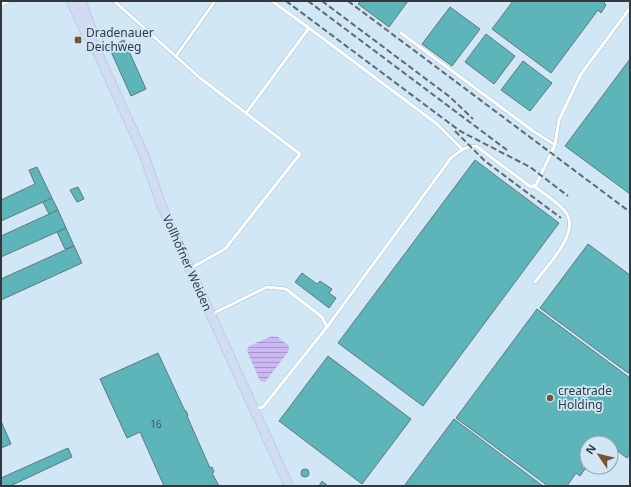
<svg xmlns="http://www.w3.org/2000/svg" width="631" height="487" font-family="'Noto Sans',sans-serif">
<style>
.water{fill:url(#water-rules)}
.building{fill:#5db5ba;stroke:#5f797a}
.lines{fill:none;stroke-linecap:round;stroke-linejoin:round}
.lane-casing{stroke:#a9c0cd;stroke-width:4}
.street-casing{stroke:#a9c0cd;stroke-width:7}
.secondary-casing{stroke:#a9c0cd;stroke-width:10}
.lane{stroke:#fff;stroke-width:3}
.street{stroke:#fff;stroke-width:6}
.secondary{stroke:#d1dbf4;stroke-width:9}
.rail{stroke:#5d6a72;stroke-width:2;stroke-dasharray:6 3;stroke-linecap:butt}
.poi-dot{fill:#78552e;stroke:#d1e7f5;stroke-width:1.5}
.labels{text-anchor:middle;stroke-width:3.5;stroke-linejoin:round;paint-order:stroke}
.number-label{font-size:10px;fill:#3b585e}
.poi-label{font-size:12px;fill:#30393f;stroke:#d1e7f5;text-anchor:start}
.street-label{font-size:12px;fill:#30393f;stroke:#d1e7f5}
</style>
<defs>
<pattern id="water-rules" width="6" height="5" patternUnits="userSpaceOnUse"><rect width="6" height="5" fill="#cbb8f3"/><path d="M0 2.5h6" fill="none" stroke="#a597c6"/></pattern>
</defs>
<rect width="100%" height="100%" fill="#d1e7f5"/>
<polygon class="water" points="272,336 278,337 289,346 288,352 265,382 260,381 247,351 249,346"/>
<g class="building">
<polygon points="361,1 408,1 389,27 358,4"/>
<polygon points="513,1 603,1 606,5 601,13 598,10 551,73 492,29"/>
<polygon points="450,7 480,29 452,66 422,44"/>
<polygon points="486,34 515,56 494,84 465,62"/>
<polygon points="124,40 146,89 131,96 109,47"/>
<polygon points="630,59 630,194 565,146"/>
<polygon points="523,61 552,83 530,111 501,90"/>
<polygon points="475,160 559,223 423,406 338,343"/>
<polygon points="37,167 52,198 1,221 1,200 35,184 29,170"/>
<polygon points="78,187 84,199 77,202 70,190"/>
<polygon points="52,198 58,210 49,214 43,202"/>
<polygon points="58,210 66,228 1,257 1,236"/>
<polygon points="66,228 74,246 65,249 57,232"/>
<polygon points="588,244 630,275 630,370 628,373 540,308"/>
<polygon points="74,246 82,263 1,300 1,279"/>
<polygon points="302,273 317,284 320,281 332,289 329,293 336,298 329,308 295,282"/>
<polygon points="537,309 630,378 630,454 627,458 611,446 611,443 608,443 602,439 599,443 587,443 587,459 581,467 585,469 580,476 576,473 567,486 548,486 456,418"/>
<polygon points="158,353 185,411 186,411 188,415 187,416 210,468 212,467 214,472 212,473 219,486 164,486 140,432 127,438 100,379"/>
<polygon points="328,356 411,419 362,484 279,421"/>
<polygon points="454,419 543,486 404,486"/>
<polygon points="1,421 11,444 1,448"/>
<polygon points="68,448 72,457 10,486 1,486 1,478"/>
<circle cx="305" cy="473" r="4"/>
<polygon points="322,481 328,486 319,486"/>
</g>
<g class="lines">
<g class="lane-casing">
<g id="lane">
<polyline points="114,1 200,78 300,154 225,249 191,268"/>
<polyline points="272,1 309,28"/>
<polyline points="401,33 533,131 555,145"/>
<polyline points="176,56 215,1"/>
<polyline points="246,113 309,28 437,124 462,149"/>
<path d="M534,186C543,193 561,204 567,214C579,234 547,266 535,282"/>
<polyline points="212,314 267,287 286,289 322,317 327,327 263,407 256,409"/>
<path d="M327,327L451,158C459,152 465,146 476,146L531,187L536,185L555,145L559,120L581,74L630,8"/>
</g>
</g>
<g class="street-casing">
<polyline id="street" points="1,3 6,1"/>
</g>
<g class="secondary-casing">
<g id="secondary">
<polyline points="71,1 87,36 91,38 144,155 161,204 170,225 289,486"/>
<polyline points="81,1 93,33 91,38"/>
</g>
</g>
<use href="#lane" class="lane"/>
<use href="#street" class="street"/>
<use href="#secondary" class="secondary"/>
<g class="rail">
<polyline points="286,1 460,131 530,167 568,196"/>
<polyline points="308,1 507,150"/>
<polyline points="322,1 450,97 473,119"/>
<polyline points="348,1 630,212"/>
<polyline points="455,131 485,161 561,218"/>
</g>
</g>
<g class="poi-dot">
<rect x="74" y="36" width="8" height="8" rx="2"/>
<circle cx="550" cy="398" r="4"/>
</g>
<g class="labels">
<g class="number-label">
<text x="156" y="428">16</text>
</g>
<g class="poi-label">
<text x="86" y="37">Dradenauer<tspan x="86" dy="14">Deichweg</tspan></text>
<text x="558" y="395">creatrade<tspan x="558" dy="14">Holding</tspan></text>
</g>
<g class="street-label">
<text transform="translate(187 263) rotate(66)" y="4">Vollhöfner Weiden</text>
</g>
</g>
<rect width="631" height="487" fill="none" stroke="#30393f" stroke-width="4"/>
<g transform="translate(599 455) rotate(305)"><circle r="19" fill="#d1e7f5" stroke="#91a1ac"/>
<path d="M0-3L7 15L0 10L-7 15Z" fill="#78552e"/>
<text y="-6" font-size="11" font-weight="bold" text-anchor="middle" fill="#30393f">N</text>
</g>
</svg>
